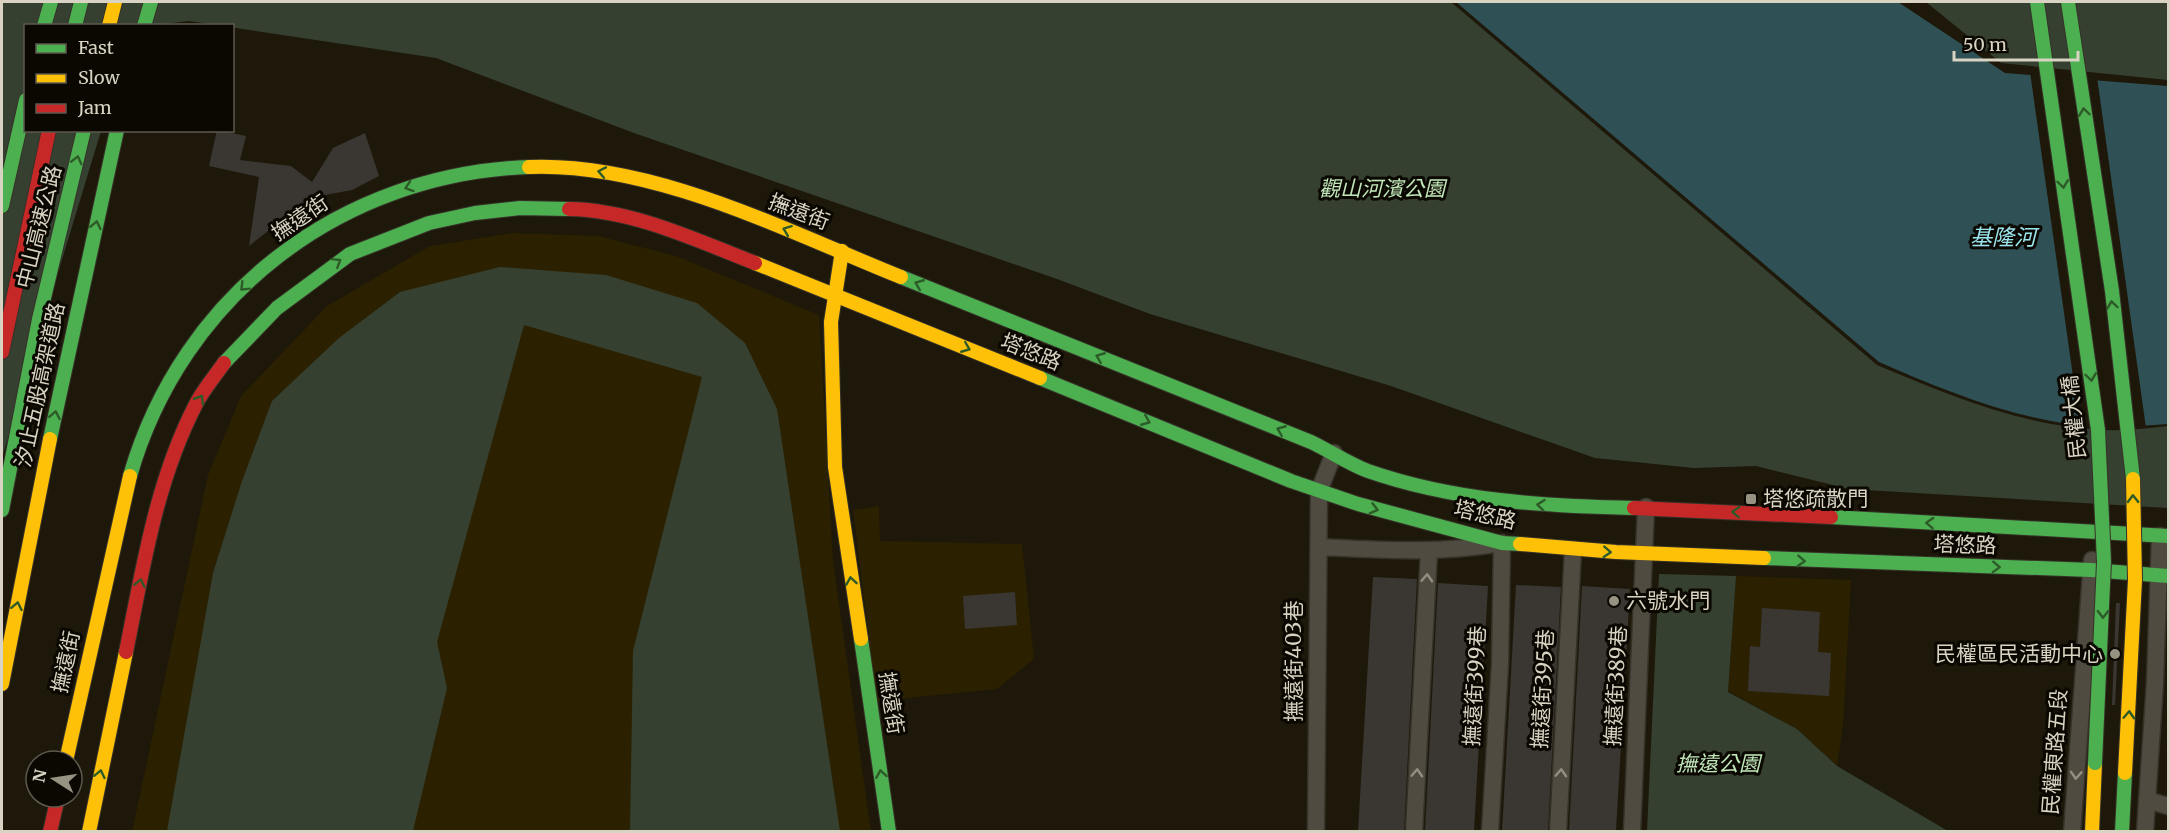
<svg xmlns="http://www.w3.org/2000/svg" width="2170" height="833" font-family="Merriweather,'Noto Sans TC',serif">
<style>
.built{fill:#2b2101}
.green{fill:#354031}
.water{fill:#2f5055}
.pier{fill:#1d1809}
.building{fill:#3a3632}
.lines{fill:none;stroke-linecap:round;stroke-linejoin:round}
.street-casing{stroke:#363229;stroke-width:19}
.fast-casing{stroke:#363229;stroke-width:16}
.slow-casing{stroke:#363229;stroke-width:16}
.jam-casing{stroke:#363229;stroke-width:16}
.street{stroke:#4f4b40;stroke-width:16}
.fast{stroke:#4caf50;stroke-width:14}
.slow{stroke:#ffc107;stroke-width:14}
.jam{stroke:#c62828;stroke-width:14}
.fast-bridge-casing{stroke:#363229;stroke-width:16;stroke-linecap:butt}
.slow-bridge-casing{stroke:#363229;stroke-width:16;stroke-linecap:butt}
.fast-bridge{stroke:#4caf50;stroke-width:14}
.slow-bridge{stroke:#ffc107;stroke-width:14}
.oneway{stroke:#2c5b28}
.oneway2{stroke:#948f81}
.poi-dot{fill:#979281;stroke:#0b0701;stroke-width:2}
.labels{text-anchor:middle;stroke-width:6;stroke-linejoin:round;paint-order:stroke}
.park-label{font-size:21px;font-style:italic;fill:#c0e7b9;stroke:#0b0701}
.street-label{font-size:21px;fill:#d8d3c2;stroke:#0b0701}
.poi-label{font-size:21px;fill:#d8d3c2;stroke:#0b0701;text-anchor:start}
.water-label{font-size:22px;font-style:italic;fill:#9ae3ed;stroke:#0b0701}
</style>
<rect width="100%" height="100%" fill="#1d1809"/>
<g class="built">
<polygon points="513,233 598,236 676,256 819,315 833,562 871,831 132,832 208,475 241,396 327,306 430,246"/>
<polygon points="879,506 880,541 1022,544 1034,659 997,689 877,701 853,510"/>
<polygon points="1736,576 1851,580 1843,726 1837,766 1797,729 1728,691"/>
</g>
<g class="green">
<path d="M2,2H1451L1877,365C1950,396 2025,427 2105,430C2126,431 2148,428 2168,426V508L1849,489L1756,466L1694,468L1595,458L1391,386L1150,314L1057,279L634,133L436,58L189,21L148,26H26V130L101,131L2,458Z"/>
<polygon points="1926,2 2168,2 2168,80 2001,63"/>
<polygon points="500,267 606,275 697,303 745,343 777,409 840,831 630,831 633,651 702,377 524,325 437,642 447,688 413,831 167,831 213,573 242,481 272,401 339,338 400,292"/>
<polygon points="1659,574 1736,576 1728,692 1797,729 1837,766 1948,831 1647,831"/>
</g>
<path class="water" d="M1456,2H1898L2005,73L2168,86V424C2149,425 2128,427 2109,427C2030,426 1950,393 1879,362Z"/>
<polygon class="pier" points="2030,72 2097,77 2146,428 2107,430 2080,426"/>
<g class="building">
<polygon points="217,130 246,136 240,160 291,166 312,182 333,148 365,133 379,176 352,190 320,196 287,216 249,246 259,177 209,166"/>
<polygon points="1373,577 1417,579 1404,831 1358,831"/>
<polygon points="1438,583 1488,586 1474,831 1425,831"/>
<polygon points="1516,585 1561,587 1548,831 1502,831"/>
<polygon points="1582,586 1630,589 1616,831 1569,831"/>
<polygon points="1015,592 1017,625 965,629 963,596"/>
<polygon points="2116,603 2120,603 2115,705 2112,705"/>
<polygon points="1762,608 1820,612 1818,652 1831,653 1829,696 1748,691 1750,646 1760,647"/>
</g>
<g class="lines">
<g class="street-casing">
<g id="street">
<path d="M1319,547C1381,550 1441,554 1502,543L1500,664L1490,832"/>
<polyline points="2147,800 2168,806"/>
<polyline points="1316,832 1319,491 1334,453"/>
<polyline points="1414,832 1429,551"/>
<polyline points="1558,832 1573,550"/>
<polyline points="1632,832 1646,507"/>
<polyline points="2072,832 2092,560"/>
<polyline points="2145,832 2155,682 2160,536"/>
</g>
</g>
<g class="fast-casing">
<g id="fast">
<polyline points="44,26 51,2"/>
<polyline points="75,26 81,2"/>
<polyline points="144,26 151,2"/>
<polyline points="2,206 26,100"/>
<path d="M901,277L1311,442C1330,451 1349,464 1368,471C1454,501 1544,506 1634,508"/>
<polyline points="224,363 277,308 350,254 429,223 475,213 520,208 569,209"/>
<polyline points="1040,378 1291,481 1358,504 1502,543 1520,544"/>
<polyline points="50,439 117,130"/>
<path d="M130,476C182,295 341,174 529,167"/>
<polyline points="2,510 39,319 84,130"/>
<polyline points="1831,517 2168,536"/>
<polyline points="1764,558 2091,570 2168,576"/>
<polyline points="861,639 889,832"/>
<polyline points="2122,832 2125,773"/>
</g>
</g>
<g class="slow-casing">
<g id="slow">
<polyline points="109,26 115,2"/>
<path d="M529,167C654,162 786,231 901,277"/>
<polyline points="842,251 831,322 835,467 861,639"/>
<polyline points="755,263 1040,378"/>
<polyline points="1520,544 1616,552 1764,558"/>
<polyline points="2,684 50,439"/>
<polyline points="66,761 130,476"/>
<polyline points="89,832 126,652"/>
<polyline points="2092,832 2095,763"/>
</g>
</g>
<g class="jam-casing">
<g id="jam">
<path d="M569,209C633,210 696,240 755,263"/>
<polyline points="2,352 49,130"/>
<polyline points="1634,508 1831,517"/>
<path d="M126,652C143,568 156,481 196,404C203,390 215,376 224,363"/>
<polyline points="50,832 58,797"/>
</g>
</g>
<use href="#street" class="street"/>
<use href="#fast" class="fast"/>
<use href="#slow" class="slow"/>
<use href="#jam" class="jam"/>
<g class="fast-bridge-casing">
<g id="fast-bridge">
<polyline points="2037,2 2098,430 2104,562 2095,763"/>
<polyline points="2068,2 2112,291 2133,479"/>
</g>
</g>
<g class="slow-bridge-casing">
<polyline id="slow-bridge" points="2125,773 2135,580 2133,479"/>
</g>
<use href="#fast-bridge" class="fast-bridge"/>
<use href="#slow-bridge" class="slow-bridge"/>
</g>
<defs><path id="oneway-chevron" d="M-2-3.5L2.5 0L-2 3.5" fill="none" stroke-width="1.6" stroke-linecap="round" stroke-linejoin="round" transform="scale(1.5)"/></defs>
<g class="oneway">
<use href="#oneway-chevron" transform="translate(2084 112) rotate(-98)"/>
<use href="#oneway-chevron" transform="translate(77 160) rotate(-76)"/>
<use href="#oneway-chevron" transform="translate(602 172) rotate(-169)"/>
<use href="#oneway-chevron" transform="translate(2063 184) rotate(82)"/>
<use href="#oneway-chevron" transform="translate(409 187) rotate(162)"/>
<use href="#oneway-chevron" transform="translate(96 225) rotate(-78)"/>
<use href="#oneway-chevron" transform="translate(787 230) rotate(-159)"/>
<use href="#oneway-chevron" transform="translate(337 262) rotate(-32)"/>
<use href="#oneway-chevron" transform="translate(919 284) rotate(-158)"/>
<use href="#oneway-chevron" transform="translate(244 287) rotate(135)"/>
<use href="#oneway-chevron" transform="translate(2112 305) rotate(-98)"/>
<use href="#oneway-chevron" transform="translate(966 348) rotate(22)"/>
<use href="#oneway-chevron" transform="translate(1100 357) rotate(-158)"/>
<use href="#oneway-chevron" transform="translate(2091 377) rotate(82)"/>
<use href="#oneway-chevron" transform="translate(200 399) rotate(-59)"/>
<use href="#oneway-chevron" transform="translate(55 415) rotate(-79)"/>
<use href="#oneway-chevron" transform="translate(1146 421) rotate(22)"/>
<use href="#oneway-chevron" transform="translate(1281 430) rotate(-158)"/>
<use href="#oneway-chevron" transform="translate(2133 499) rotate(-91)"/>
<use href="#oneway-chevron" transform="translate(1541 505) rotate(-174)"/>
<use href="#oneway-chevron" transform="translate(1374 509) rotate(15)"/>
<use href="#oneway-chevron" transform="translate(1736 512) rotate(-177)"/>
<use href="#oneway-chevron" transform="translate(1930 523) rotate(-177)"/>
<use href="#oneway-chevron" transform="translate(1607 552) rotate(3)"/>
<use href="#oneway-chevron" transform="translate(1801 561) rotate(3)"/>
<use href="#oneway-chevron" transform="translate(1996 567) rotate(2)"/>
<use href="#oneway-chevron" transform="translate(851 581) rotate(-99)"/>
<use href="#oneway-chevron" transform="translate(140 583) rotate(-78)"/>
<use href="#oneway-chevron" transform="translate(17 606) rotate(-79)"/>
<use href="#oneway-chevron" transform="translate(2103 614) rotate(91)"/>
<use href="#oneway-chevron" transform="translate(2129 715) rotate(-87)"/>
<use href="#oneway-chevron" transform="translate(100 774) rotate(-78)"/>
<use href="#oneway-chevron" transform="translate(881 774) rotate(-99)"/>
</g>
<g class="oneway2">
<use href="#oneway-chevron" transform="translate(1427 578) rotate(-87)"/>
<use href="#oneway-chevron" transform="translate(1417 773) rotate(-87)"/>
<use href="#oneway-chevron" transform="translate(1561 773) rotate(-87)"/>
<use href="#oneway-chevron" transform="translate(2076 775) rotate(94)"/>
</g>
<g class="poi-dot">
<rect x="1745" y="493" width="12" height="12" rx="3"/>
<circle cx="1614" cy="601" r="6"/>
<circle cx="2115" cy="654" r="6"/>
</g>
<g class="labels">
<g class="park-label">
<text x="1382" y="196">觀山河濱公園</text>
<text x="1718" y="771">撫遠公園</text>
</g>
<g class="street-label">
<text transform="translate(799 212) rotate(21)" y="7">撫遠街</text>
<text transform="translate(300 218) rotate(-34)" y="7">撫遠街</text>
<text transform="translate(39 227) rotate(-76)" y="7">中山高速公路</text>
<text transform="translate(1031 352) rotate(22)" y="7">塔悠路</text>
<text transform="translate(40 385) rotate(-78)" y="7">汐止五股高架道路</text>
<text transform="translate(2074 417) rotate(-96)" y="7">民權大橋</text>
<text transform="translate(1485 515) rotate(13)" y="7">塔悠路</text>
<text transform="translate(1965 545) rotate(2)" y="7">塔悠路</text>
<text transform="translate(1294 661) rotate(-90)" y="7">撫遠街403巷</text>
<text transform="translate(66 662) rotate(-78)" y="7">撫遠街</text>
<text transform="translate(1475 686) rotate(-87)" y="7">撫遠街399巷</text>
<text transform="translate(1616 686) rotate(-87)" y="7">撫遠街389巷</text>
<text transform="translate(1543 689) rotate(-87)" y="7">撫遠街395巷</text>
<text transform="translate(891 703) rotate(81)" y="7">撫遠街</text>
<text transform="translate(2055 752) rotate(-86)" y="7">民權東路五段</text>
</g>
<g class="poi-label">
<text x="1763" y="506">塔悠疏散門</text>
<text x="1626" y="608">六號水門</text>
<text x="2103" y="661" text-anchor="end">民權區民活動中心</text>
</g>
<g class="water-label">
<text x="2003" y="245">基隆河</text>
</g>
</g>
<rect width="2170" height="833" fill="none" stroke="#d8d3c2" stroke-width="6"/>
<rect x="24" y="24" width="210" height="108" fill="#0b0701" stroke="#5d594e" stroke-width="1.5"/>
<rect x="36" y="44" width="30" height="9" fill="#4caf50" stroke="#5d594e" stroke-width="1.5"/>
<text x="78" y="54" font-size="18" fill="#d8d3c2">Fast</text>
<rect x="36" y="74" width="30" height="9" fill="#ffc107" stroke="#5d594e" stroke-width="1.5"/>
<text x="78" y="84" font-size="18" fill="#d8d3c2">Slow</text>
<rect x="36" y="104" width="30" height="9" fill="#c62828" stroke="#5d594e" stroke-width="1.5"/>
<text x="78" y="114" font-size="18" fill="#d8d3c2">Jam</text>
<g transform="translate(54 779) rotate(282)"><circle r="28" fill="#0b0701" stroke="#5d594e" stroke-width="1.5"/>
<path d="M0-4.5L10 22L0 15L-10 22Z" fill="#979281"/>
<text y="-9" font-size="16" font-weight="bold" text-anchor="middle" fill="#d8d3c2">N</text>
</g>
<path d="M1954 51v9h124v-9" fill="none" stroke="#d8d3c2" stroke-width="3"/>
<text x="1963" y="51" font-size="18" fill="#d8d3c2" stroke="#0b0701" stroke-width="4.5" paint-order="stroke">50 m</text>
</svg>
